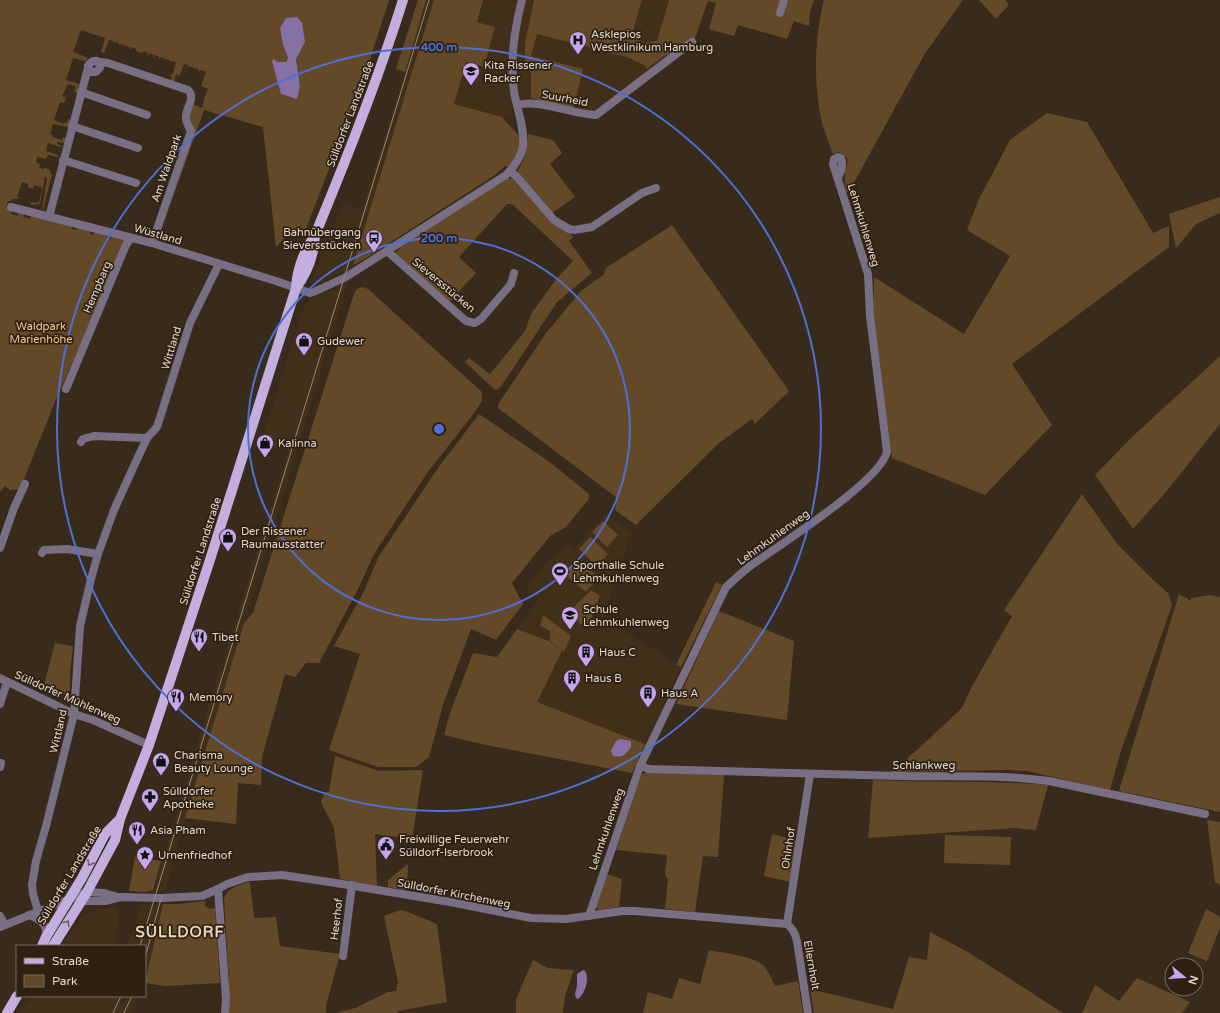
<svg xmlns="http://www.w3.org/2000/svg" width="1220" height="1013" font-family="'Varela Round',sans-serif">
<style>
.built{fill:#422f1a}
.green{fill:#644928;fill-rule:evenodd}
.water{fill:#8671a5}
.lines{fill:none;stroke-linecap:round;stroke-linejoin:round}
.minor{stroke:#786f85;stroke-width:8}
.tertiary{stroke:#786f85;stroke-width:8}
.primary{stroke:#c2afde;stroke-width:10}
.tram{stroke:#94897c;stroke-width:1}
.oneway{stroke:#71616e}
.ring{fill:none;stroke:#4e70d5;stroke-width:2}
.labels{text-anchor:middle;stroke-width:3.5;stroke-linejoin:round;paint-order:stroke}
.poi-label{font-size:11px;fill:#e0d7cd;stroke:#2e2112;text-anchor:start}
.street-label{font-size:11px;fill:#e0d7cd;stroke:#2e2112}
.park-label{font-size:11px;fill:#f8c891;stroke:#2e2112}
.district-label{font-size:15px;font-weight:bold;letter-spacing:1px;fill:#e7d5c1;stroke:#2e2112}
.centre{fill:#4e70d5;stroke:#2e2112;stroke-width:2}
.ring-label{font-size:12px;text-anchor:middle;font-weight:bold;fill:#4e70d5;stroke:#2e2112;stroke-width:3.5;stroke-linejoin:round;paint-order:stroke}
</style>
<rect width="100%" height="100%" fill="#382b1b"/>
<g class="built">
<polygon points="426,0 434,0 244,623 185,818 165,892 154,891 206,714 288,452 261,443 304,305 314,297 332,290 336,291 344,271 320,283 312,282 343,203 362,209 405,72"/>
<polygon points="483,0 691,0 676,47 612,103 597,114 531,98 511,103 513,116 502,117 454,104 466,62 484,67 495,27 477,22"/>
<polygon points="605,515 632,532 603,617 681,667 645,744 537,702 549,641 517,629 538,599 526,588 543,566 568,543 574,549"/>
<polygon points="141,904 163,904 145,984 145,946 126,946 130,934 132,934"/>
<polygon points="118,907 118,926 115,946 62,946 81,918 98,908"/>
<polygon points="31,996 140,996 132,1013 20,1013"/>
</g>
<g class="green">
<path d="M0,0H389L364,78L304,234L291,231L276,247L263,127L204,110L158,239H156L191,124C189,117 188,110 194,105L202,108L204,100V99L208,89L201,86L206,72L201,70L199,72V70L195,68L193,70L194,68L189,66L187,68L188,65L184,64L179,77L178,75L176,74L174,83L170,81L172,77L170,76L171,74H173L176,62L172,61L170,62V60L166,59L164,61L165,59L161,57L160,59H159V57L155,55L154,57H153L154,55L150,53L149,55H147L148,53L144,51L142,53L136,51V49L132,47L131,49H130V47L126,46L125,47V45L121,44L120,45H119V43L115,42L113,43V41L109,40L104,53L101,52L105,38L81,30L73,52L88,58L85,61L73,58L66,80L79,84L77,93L74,92L76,86L68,84L62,96L66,97L64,103L60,102L54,120L64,124L65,122L67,123L68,119L71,120L69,127L53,124L50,134L53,135L52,137L62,140L63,137L66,138L65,143L57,142V144L62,146L61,147L48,143L46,151L58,155V157L48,155L46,159L37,157L36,162L40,164L39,168L44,169V167L51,171L50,173L52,174L43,210L42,209L47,178L45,177L40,204L31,205V202L36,203L39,202L42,190L41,187L34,185L33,189L28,187V184L22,182L17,197L21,198L12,199L11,201H8L6,208L12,210L11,214L17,216L19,211L24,213L23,217L30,219L31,214L73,225L72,229L76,230L77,226L91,229L90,234L93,235L95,231L108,234L107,238L111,239L112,235L127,239L80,346L57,397L22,484L21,483L19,489L10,490L5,486L0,492ZM305,42L296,59L300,86L274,59L277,62H286L288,58L283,45Z"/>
<polygon points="418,0 426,0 405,72 396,69"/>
<polygon points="434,0 483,0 477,22 495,27 484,67 466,62 454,104 502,117 520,137 519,151 509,168 505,166 495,175 363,260 353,265"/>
<polygon points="534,0 642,0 632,34 643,43 657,41 669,0 814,0 810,12 809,26 794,21 787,39 738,25 734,36 709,29 716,3 708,1 692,47 664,56 647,69 644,65 627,57 537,34 531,56 583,69 573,109 531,98 531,69 525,68 525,43"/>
<path d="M824,0H963L924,55L851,188L846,193C846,187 844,182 845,176C845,163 854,160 839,152L833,154C827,139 821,123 819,107C814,72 815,34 824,0Z"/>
<polygon points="979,0 1005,0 1009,5 996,19"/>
<polygon points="1047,113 1087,122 1153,233 1169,226 1169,247 1012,364 1052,425 985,495 892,458 873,310 874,277 964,334 1010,256 967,230 978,201 1010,140"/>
<path d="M528,134L553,140L562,153L550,164L575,197L552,213L517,172C525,160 527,148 528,134Z"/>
<polygon points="507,178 514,179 569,232 573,237 569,241 592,273 557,302 500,388 495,390 465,362 469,358 490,374 525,331 531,314 557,278 573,261 512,204 507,204 459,257 476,273 449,302 394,254 409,240"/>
<polygon points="1220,197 1220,213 1196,224 1176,248 1169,214"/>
<polygon points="672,225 789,391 755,424 752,419 719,443 636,525 615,510 617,498 498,408 499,403 546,333 581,291 603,275 606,268"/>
<polygon points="363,287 368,289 482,392 482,401 475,412 427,473 374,554 359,587 319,663 306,663 295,677 285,674 262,757 261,785 238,783 236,824 185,818 244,623 253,613 354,294 357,289"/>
<polygon points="1220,356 1220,424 1166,492 1133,529 1095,475 1131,438"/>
<polygon points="479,414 551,463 589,494 589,499 565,528 551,535 512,583 523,604 496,640 471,629 443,705 429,757 416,767 378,767 329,750 360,654 334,646 364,591 379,556 438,468"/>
<polygon points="1082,494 1118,545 1148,575 1168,593 1172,605 1120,754 1110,790 1027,771 1008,770 891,772 916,751 962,708 970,690 1012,616 1004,610"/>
<polygon points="603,521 618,535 607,547 592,532"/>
<polygon points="590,537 608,554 597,566 579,549"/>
<polygon points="578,559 599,577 586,592 564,574"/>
<polygon points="716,582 722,585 681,667 676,665"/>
<polygon points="591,590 600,596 588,626 580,624 573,608"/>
<polygon points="1179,594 1191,601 1191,598 1211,595 1220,597 1220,812 1119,791"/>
<polygon points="719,611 794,641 787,720 676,704"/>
<polygon points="543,615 571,636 564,652 550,641 550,631 540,626"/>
<polygon points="517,629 549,641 562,651 537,702 645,744 632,773 486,745 444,735 450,713 473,653 497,657"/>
<polygon points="55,643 73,646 70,674 70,691 59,697 43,689"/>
<polygon points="335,756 379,771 423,770 412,839 375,834 377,886 340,879 334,828 321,802 325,792 329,792"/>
<polygon points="646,772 724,775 718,857 703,856 695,912 665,909 668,879 665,875 667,855 616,850 641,775"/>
<path d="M873,780C931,783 990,780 1048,785L1036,830L1014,828L868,838Z"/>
<polygon points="1207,820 1220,822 1220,885 1215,882"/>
<polygon points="772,834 798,841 791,882 764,876"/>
<polygon points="945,835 1011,837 1010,865 944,863"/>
<polygon points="135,857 161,861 153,890 146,892 129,891"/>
<polygon points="408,864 407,890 388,887 388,880"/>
<polygon points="607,874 622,879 619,907 600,910 597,909 596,907"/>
<path d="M250,882L254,918L276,917L280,946L340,954L326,1006V1013H228L229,981L224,898C229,887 239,885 250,882Z"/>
<polygon points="205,901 205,906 210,909 215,908 220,983 165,986 145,983 163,904 178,904"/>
<polygon points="1206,909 1220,917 1220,928 1207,961 1188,953"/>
<polygon points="400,910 408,912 437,924 447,1002 398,1011 397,1013 336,1013 355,1008 388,992 396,991 398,982 384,916"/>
<polygon points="930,932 968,952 1063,1013 814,1013 810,989 893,1009 909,957 927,960"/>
<path d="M709,950C723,953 754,956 764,966C769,972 772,979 775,986L798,981L803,1013H643L648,992L672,999L679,978L700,984Z"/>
<polygon points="533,960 548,968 574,970 565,996 563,1013 516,1013 516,999"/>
<polygon points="1137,978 1190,1002 1182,1013 1082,1013 1095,985 1119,1001"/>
</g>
<g class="water">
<polygon points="297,17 302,23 305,42 296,59 300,86 297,99 281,94 272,61 274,59 277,62 286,62 288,58 283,45 280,28 286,18"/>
<path d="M620,739L631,741V747C625,755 623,758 613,756L611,751L616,741Z"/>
<path d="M583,970L585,971C590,979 585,994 578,999L576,998L575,994L577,986V974Z"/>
</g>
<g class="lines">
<g class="minor">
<polyline points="780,13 784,0"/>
<polyline points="88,66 91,72 96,72 100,68 100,65 96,61"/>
<polyline points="81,92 147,115"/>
<path d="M517,105C540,99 571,114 596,115L692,42"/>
<polyline points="72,126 138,148"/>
<polyline points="63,160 136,183"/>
<polyline points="510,171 517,177 554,220 569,229 574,230 592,227 642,193 656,188"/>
<path d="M11,207L152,243L276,281L310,293L316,291L346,277L506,175C514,167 521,158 523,146C525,129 517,109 514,92C510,61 514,30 522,0"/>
<path d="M49,217L89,64L93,61L108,63L188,90C196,97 187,106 186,115C185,120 188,126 191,131L152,243"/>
<polyline points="387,251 466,321 475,323 481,319 511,284 514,273"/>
<polyline points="66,389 126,245 131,238"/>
<polyline points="81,442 83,439 94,436 147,438"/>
<polyline points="0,548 14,508 25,484"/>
<polyline points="42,553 44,550 67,549 98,554"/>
<polyline points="0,678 74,714 93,720 149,745"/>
<polyline points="0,704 7,682"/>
<path d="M640,766L649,769C733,772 817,774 900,776C950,777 1000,774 1049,781L1205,814"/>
<polyline points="0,767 1,763"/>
<polyline points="218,889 226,999 225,1013"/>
<polyline points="87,892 104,893 118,897"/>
<polyline points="82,901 105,901 121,897 161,898 202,896 218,889 227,884 248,877 282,875 336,883 450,902 531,918 566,919 622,911 635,911 787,924"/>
<polyline points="38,911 33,894 32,885 36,861 46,826 74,714 80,626 91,579 98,554 114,510 133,468 147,438 157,427 190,323 219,264"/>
<polyline points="0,916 5,925"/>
<path d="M589,916L640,766L726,587C734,580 741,573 749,567C776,547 883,480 887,451L870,316L868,274L833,164L834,159L838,157L841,158C844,165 841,172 838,178"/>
<polyline points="787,924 810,774"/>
<path d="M787,924C793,929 795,933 797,941L808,1013"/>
<polyline points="343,956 352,885"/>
</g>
<g class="tertiary">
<path d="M29,915C40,919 48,924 46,937"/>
<polyline points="0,927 87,892"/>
</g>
<g class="primary">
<path d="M296,288C307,273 314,255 315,236"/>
<polyline points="42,946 46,937 82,878 105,834 118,821"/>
<path d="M53,946L87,892L115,840L120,819L149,745L208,566L296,288C297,269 304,251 315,235C347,158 378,80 403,0"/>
<polyline points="7,1013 17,996"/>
</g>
<g class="tram">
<polyline points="140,946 429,0"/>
<polyline points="145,958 162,895"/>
<polyline points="113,1013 121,996"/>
<polyline points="124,1013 132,996"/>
</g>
</g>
<defs><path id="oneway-chevron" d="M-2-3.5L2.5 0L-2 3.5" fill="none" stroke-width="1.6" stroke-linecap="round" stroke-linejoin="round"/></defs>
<g class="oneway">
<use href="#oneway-chevron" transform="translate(90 863) rotate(119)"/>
<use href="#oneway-chevron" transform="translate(67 923) rotate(-57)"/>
</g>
<g class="ring">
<circle cx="439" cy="429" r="191"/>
<circle cx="439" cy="429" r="382"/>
</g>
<defs>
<g id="hospital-pin" transform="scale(0.9)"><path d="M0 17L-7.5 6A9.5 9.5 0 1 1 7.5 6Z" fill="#c5a6f0" stroke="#2e2112"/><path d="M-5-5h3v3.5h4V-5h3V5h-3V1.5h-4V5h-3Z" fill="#111"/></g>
<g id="school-pin" transform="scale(0.9)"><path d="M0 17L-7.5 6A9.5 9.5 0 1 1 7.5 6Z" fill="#c5a6f0" stroke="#2e2112"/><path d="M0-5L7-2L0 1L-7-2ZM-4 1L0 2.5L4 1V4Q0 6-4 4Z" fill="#111"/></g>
<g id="bus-pin" transform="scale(0.9)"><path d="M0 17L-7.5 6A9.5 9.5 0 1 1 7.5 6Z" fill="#c5a6f0" stroke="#2e2112"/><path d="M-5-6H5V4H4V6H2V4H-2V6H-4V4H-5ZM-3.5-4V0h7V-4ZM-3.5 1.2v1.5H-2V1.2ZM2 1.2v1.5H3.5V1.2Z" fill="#111"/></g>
<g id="shop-pin" transform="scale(0.9)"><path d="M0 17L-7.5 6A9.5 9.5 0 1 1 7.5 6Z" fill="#c5a6f0" stroke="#2e2112"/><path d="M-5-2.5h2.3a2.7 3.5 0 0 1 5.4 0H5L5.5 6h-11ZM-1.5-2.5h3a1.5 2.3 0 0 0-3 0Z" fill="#111"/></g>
<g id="stadium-pin" transform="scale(0.9)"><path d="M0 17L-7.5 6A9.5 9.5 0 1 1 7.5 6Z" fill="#c5a6f0" stroke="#2e2112"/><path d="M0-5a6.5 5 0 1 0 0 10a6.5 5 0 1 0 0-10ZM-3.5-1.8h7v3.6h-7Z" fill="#111"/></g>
<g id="restaurant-pin" transform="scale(0.9)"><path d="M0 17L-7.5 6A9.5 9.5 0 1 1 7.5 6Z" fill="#c5a6f0" stroke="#2e2112"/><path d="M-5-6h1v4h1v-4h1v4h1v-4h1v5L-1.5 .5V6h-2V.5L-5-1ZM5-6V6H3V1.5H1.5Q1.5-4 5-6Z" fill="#111"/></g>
<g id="building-pin" transform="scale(0.9)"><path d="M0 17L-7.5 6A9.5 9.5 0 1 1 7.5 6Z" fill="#c5a6f0" stroke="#2e2112"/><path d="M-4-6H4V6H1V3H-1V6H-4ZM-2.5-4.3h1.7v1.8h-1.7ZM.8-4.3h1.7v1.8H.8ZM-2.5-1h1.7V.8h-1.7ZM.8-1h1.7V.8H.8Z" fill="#111"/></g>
<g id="pharmacy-pin" transform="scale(0.9)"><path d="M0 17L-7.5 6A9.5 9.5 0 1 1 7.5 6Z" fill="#c5a6f0" stroke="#2e2112"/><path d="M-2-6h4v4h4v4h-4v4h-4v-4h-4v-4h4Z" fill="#111"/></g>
<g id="civic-pin" transform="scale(0.9)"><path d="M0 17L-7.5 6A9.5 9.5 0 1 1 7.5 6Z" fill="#c5a6f0" stroke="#2e2112"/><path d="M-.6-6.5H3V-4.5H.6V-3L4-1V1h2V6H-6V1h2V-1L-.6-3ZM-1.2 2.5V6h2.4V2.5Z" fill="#111"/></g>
<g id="sight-pin" transform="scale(0.9)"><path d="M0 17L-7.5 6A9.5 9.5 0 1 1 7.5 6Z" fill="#c5a6f0" stroke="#2e2112"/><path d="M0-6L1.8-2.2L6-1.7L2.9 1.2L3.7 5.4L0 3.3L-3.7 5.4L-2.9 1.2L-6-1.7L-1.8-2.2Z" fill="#111"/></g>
</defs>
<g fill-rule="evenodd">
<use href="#hospital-pin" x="578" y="40"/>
<use href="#school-pin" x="471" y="71"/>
<use href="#bus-pin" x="374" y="238"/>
<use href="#shop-pin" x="304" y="341"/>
<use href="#shop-pin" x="265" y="443"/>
<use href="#shop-pin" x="228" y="537"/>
<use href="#stadium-pin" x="560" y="571"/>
<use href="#school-pin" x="570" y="615"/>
<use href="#restaurant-pin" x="199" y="637"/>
<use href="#building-pin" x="586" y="652"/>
<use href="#building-pin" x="572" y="678"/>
<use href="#building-pin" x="648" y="693"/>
<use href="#restaurant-pin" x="176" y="697"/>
<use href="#shop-pin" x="161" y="761"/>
<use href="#pharmacy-pin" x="150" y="797"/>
<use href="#restaurant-pin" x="137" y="830"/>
<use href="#civic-pin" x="386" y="845"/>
<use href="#sight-pin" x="145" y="855"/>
</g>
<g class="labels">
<g class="poi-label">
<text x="591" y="38">Asklepios<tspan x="591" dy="13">Westklinikum Hamburg</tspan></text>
<text x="484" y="69">Kita Rissener<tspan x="484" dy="13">Racker</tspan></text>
<text x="361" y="236" text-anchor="end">Bahnübergang<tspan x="361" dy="13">Sieversstücken</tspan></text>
<text x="317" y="345">Gudewer</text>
<text x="278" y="447">Kalinna</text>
<text x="241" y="535">Der Rissener<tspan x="241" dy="13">Raumausstatter</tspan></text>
<text x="573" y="569">Sporthalle Schule<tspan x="573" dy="13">Lehmkuhlenweg</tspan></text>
<text x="583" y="613">Schule<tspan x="583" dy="13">Lehmkuhlenweg</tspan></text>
<text x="212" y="641">Tibet</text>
<text x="599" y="656">Haus C</text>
<text x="585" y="682">Haus B</text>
<text x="661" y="697">Haus A</text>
<text x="189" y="701">Memory</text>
<text x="174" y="759">Charisma<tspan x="174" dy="13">Beauty Lounge</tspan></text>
<text x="163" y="795">Sülldorfer<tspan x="163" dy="13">Apotheke</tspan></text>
<text x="150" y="834">Asia Pham</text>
<text x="399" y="843">Freiwillige Feuerwehr<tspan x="399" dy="13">Sülldorf-Iserbrook</tspan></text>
<text x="158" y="859">Urnenfriedhof</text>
</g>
<g class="street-label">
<text transform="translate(565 98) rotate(11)" y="4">Suurheid</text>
<text transform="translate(350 114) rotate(-69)" y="4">Sülldorfer Landstraße</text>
<text transform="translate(166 168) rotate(-71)" y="4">Am Waldpark</text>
<text transform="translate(864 225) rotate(73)" y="4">Lehmkuhlenweg</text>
<text transform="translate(158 234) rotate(16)" y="4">Wüstland</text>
<text transform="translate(444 285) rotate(40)" y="4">Sieversstücken</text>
<text transform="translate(97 287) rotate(-67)" y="4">Hempbarg</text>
<text transform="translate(171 348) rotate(-73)" y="4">Wittland</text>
<text transform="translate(773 537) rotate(-36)" y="4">Lehmkuhlenweg</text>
<text transform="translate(200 551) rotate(-72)" y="4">Sülldorfer Landstraße</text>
<text transform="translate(68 697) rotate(24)" y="4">Sülldorfer Mühlenweg</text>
<text transform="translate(58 731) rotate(-77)" y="4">Wittland</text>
<text x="924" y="769">Schlankweg</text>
<text transform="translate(606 829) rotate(-71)" y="4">Lehmkuhlenweg</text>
<text transform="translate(788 848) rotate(-81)" y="4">Ohlnhof</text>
<text transform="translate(69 875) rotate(-59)" y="4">Sülldorfer Landstraße</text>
<text transform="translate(454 893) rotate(11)" y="4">Sülldorfer Kirchenweg</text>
<text transform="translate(336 919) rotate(-83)" y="4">Heerhof</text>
<text transform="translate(812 965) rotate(80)" y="4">Ellernholt</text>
</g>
<g class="park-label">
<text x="41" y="330">Waldpark<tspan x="41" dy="13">Marienhöhe</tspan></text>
</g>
<g class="district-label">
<text x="180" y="937">SÜLLDORF</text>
</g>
</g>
<circle cx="439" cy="429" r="6" class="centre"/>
<g class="ring-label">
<text x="439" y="51">400 m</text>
<text x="439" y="242">200 m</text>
</g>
<rect x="16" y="945" width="130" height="52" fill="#2e2112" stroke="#756a5d"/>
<rect x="24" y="958" width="20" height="6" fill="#c2afde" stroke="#756a5d"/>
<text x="52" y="965" font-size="12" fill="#e0d7cd">Straße</text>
<rect x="24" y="975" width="20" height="12" fill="#644928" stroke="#756a5d"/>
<text x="52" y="985" font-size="12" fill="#e0d7cd">Park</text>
<g transform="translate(1184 977) rotate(108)"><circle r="19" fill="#2e2112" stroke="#756a5d"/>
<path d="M0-3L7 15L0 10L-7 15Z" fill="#c5a6f0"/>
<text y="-6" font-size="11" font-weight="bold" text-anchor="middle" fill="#e0d7cd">N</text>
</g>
</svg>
